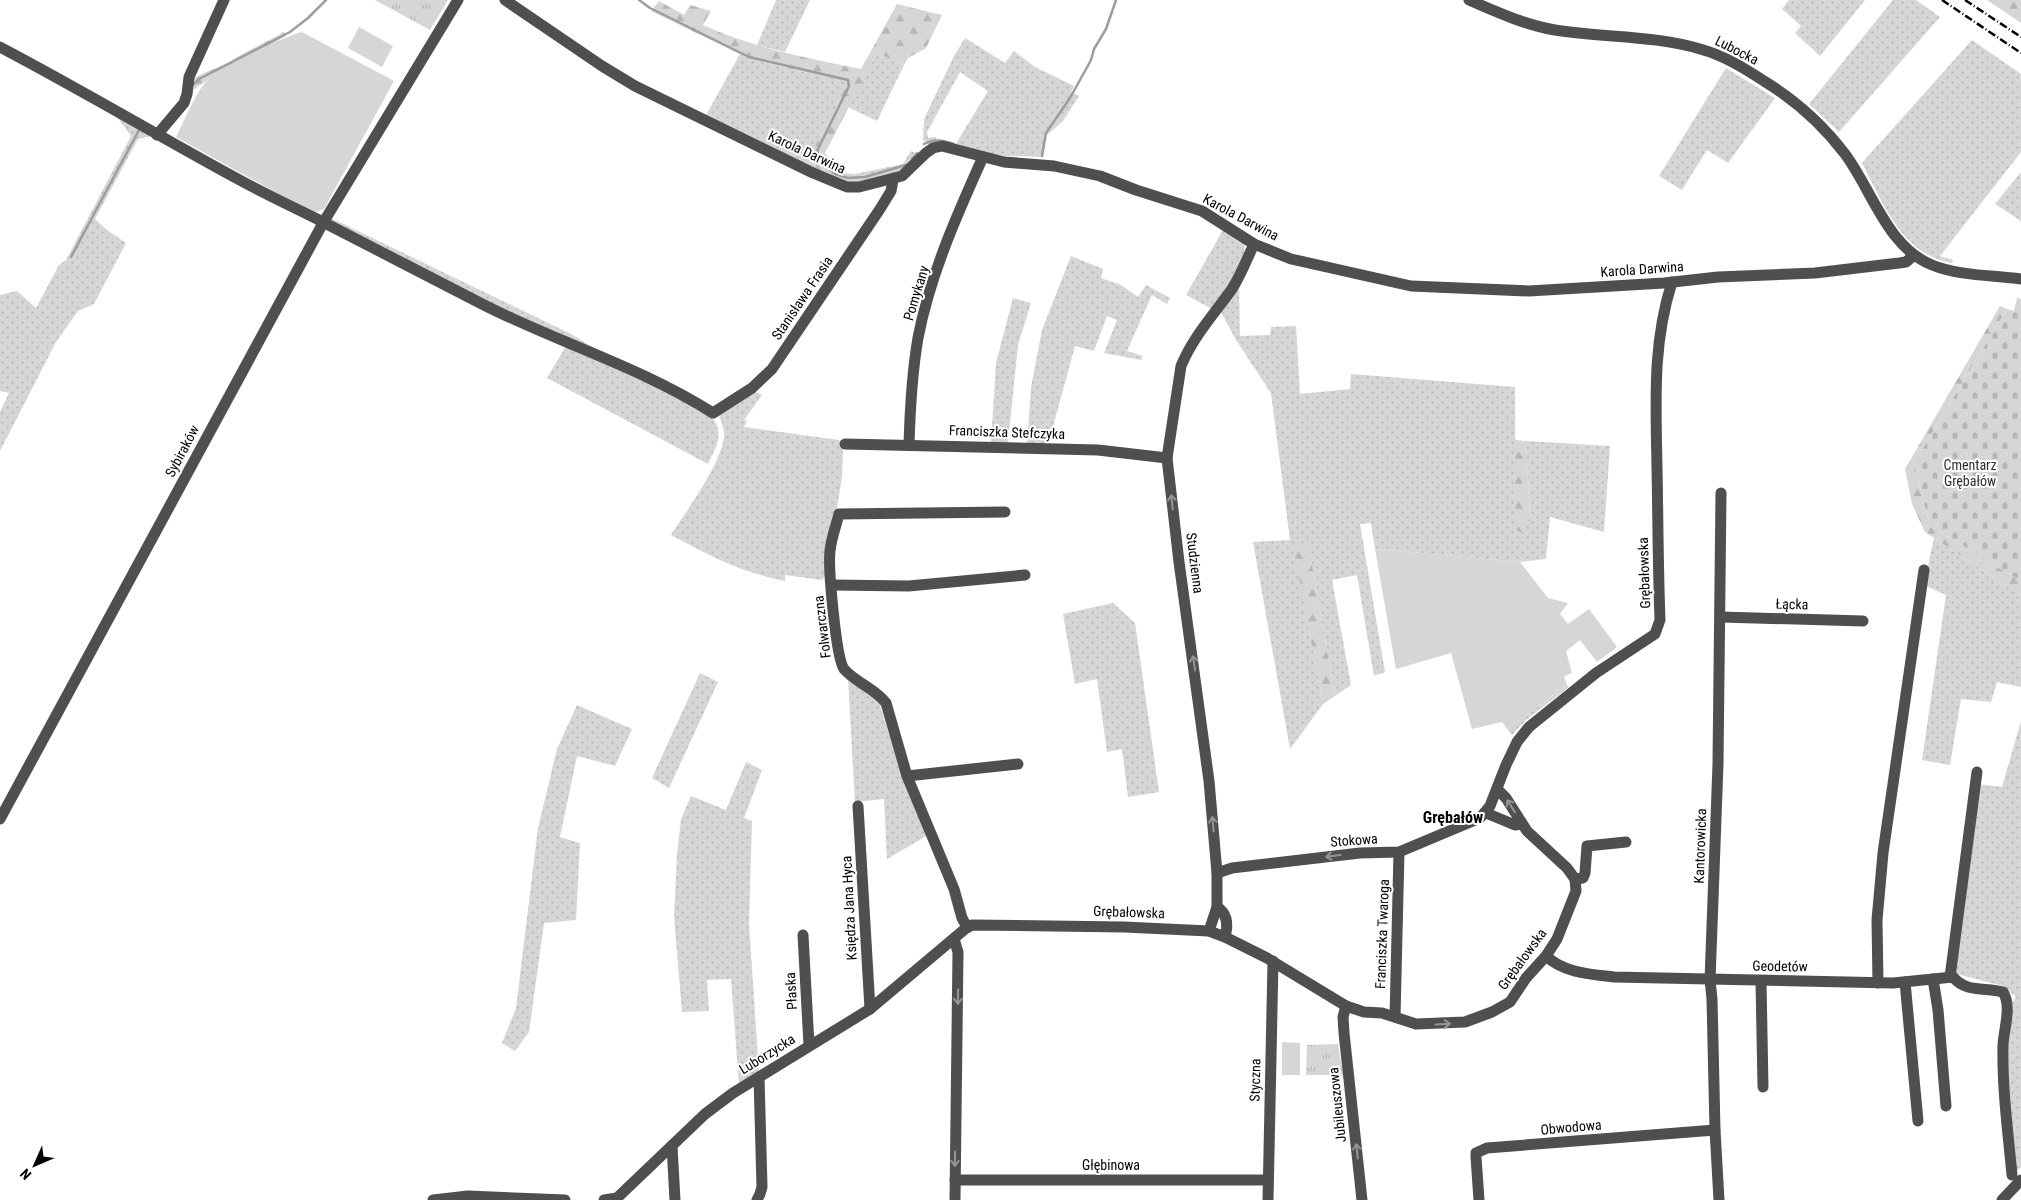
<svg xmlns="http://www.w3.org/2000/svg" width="2021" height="1200" font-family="'Roboto Condensed',sans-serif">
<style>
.grass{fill:url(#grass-dots)}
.forest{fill:url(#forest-firs)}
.cemetery{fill:url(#cemetery-stones)}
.park{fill:url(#park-tufts)}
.pitch{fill:#d6d6d6}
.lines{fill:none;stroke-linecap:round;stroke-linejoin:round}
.stream{stroke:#9d9d9d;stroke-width:2.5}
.minor{stroke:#4f4f4f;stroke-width:11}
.rail{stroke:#000;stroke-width:2.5;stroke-dasharray:8 2.5 1 2.5;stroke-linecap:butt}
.oneway{stroke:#959595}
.labels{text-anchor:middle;stroke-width:4;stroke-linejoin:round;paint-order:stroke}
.street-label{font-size:14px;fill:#000;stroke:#fff}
.park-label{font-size:14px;fill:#2d2d2d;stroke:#fff}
.quarter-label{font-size:16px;font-weight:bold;fill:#000;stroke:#fff}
</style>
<defs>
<pattern id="grass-dots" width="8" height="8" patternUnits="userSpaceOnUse" patternTransform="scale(1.25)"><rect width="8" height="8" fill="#d6d6d6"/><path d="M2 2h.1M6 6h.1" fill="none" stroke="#b6b6b6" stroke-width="1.8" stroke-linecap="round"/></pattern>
<pattern id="forest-firs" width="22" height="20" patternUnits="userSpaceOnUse" patternTransform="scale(1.25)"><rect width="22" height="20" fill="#d6d6d6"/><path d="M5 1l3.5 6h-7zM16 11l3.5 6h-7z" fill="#b6b6b6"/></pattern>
<pattern id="cemetery-stones" width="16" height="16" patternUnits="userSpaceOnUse" patternTransform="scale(1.25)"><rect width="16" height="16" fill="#d6d6d6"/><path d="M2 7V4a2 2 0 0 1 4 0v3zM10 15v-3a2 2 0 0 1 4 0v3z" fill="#b6b6b6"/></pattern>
<pattern id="park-tufts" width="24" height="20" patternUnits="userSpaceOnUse" patternTransform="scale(1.25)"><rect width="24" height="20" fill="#d6d6d6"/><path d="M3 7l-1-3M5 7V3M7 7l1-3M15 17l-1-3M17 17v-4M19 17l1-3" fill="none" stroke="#b6b6b6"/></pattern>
</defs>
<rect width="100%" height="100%" fill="#fff"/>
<g class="grass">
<polygon points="776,0 810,0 785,52 757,45"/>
<polygon points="1789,0 1865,0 1820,56 1795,33 1801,26 1782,9"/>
<polygon points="1893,0 1916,0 1940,17 1839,132 1809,104"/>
<polygon points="965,38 1005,63 1014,51 1035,67 1074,86 1071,92 1079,96 1063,121 1046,136 1043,157 983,155 954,147 988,91 960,72 927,132 928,138 936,137 937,143 930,145 923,140 924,119 954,56"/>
<path d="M1972,40L2021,74V152L1940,256L1953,260L1952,263C1902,255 1883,203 1862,163Z"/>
<polygon points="877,53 904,65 877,121 848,107"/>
<polygon points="740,54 750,59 846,82 806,165 705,117"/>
<polygon points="1726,68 1775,98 1728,163 1707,150 1682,190 1659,176"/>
<polygon points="115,114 151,136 138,139 95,219 107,230 126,243 94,304 78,311 56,342 0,451 0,412 9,393 0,391 0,295 17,291 36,308 59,265 66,260 131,136"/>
<polygon points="911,151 919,155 894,178 884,175 878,184 853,184 855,174 903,164"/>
<polygon points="2021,172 2021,221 1995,204"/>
<polygon points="331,218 571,334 614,360 546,332 333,223"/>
<path d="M1223,230L1244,242C1249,268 1226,289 1212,309L1186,295Z"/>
<polygon points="1071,256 1103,269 1101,278 1121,285 1138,297 1146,285 1170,298 1167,304 1152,295 1127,351 1143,356 1141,360 1104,353 1117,320 1107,316 1094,351 1075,346 1048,445 1027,444 1031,387 1042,330"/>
<polygon points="1239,285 1240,336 1270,335 1271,327 1296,326 1300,394 1350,389 1351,374 1515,387 1516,530 1530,521 1526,441 1610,446 1604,532 1550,517 1546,559 1520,562 1375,549 1371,523 1360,524 1385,672 1374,676 1357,575 1332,580 1351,685 1335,696 1308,543 1294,545 1323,704 1290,749 1253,542 1290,540 1271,393 1236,340 1220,310"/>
<polygon points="1013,298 1031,303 1018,345 1008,443 991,442 996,363"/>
<path d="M566,346L618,367L705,411C727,429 718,443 708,464L547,378Z"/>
<path d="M755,391L762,395L744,420L747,421L744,427L839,440L843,446L842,477L826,575L822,580L785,575V581C739,572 711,556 671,535C687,510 720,466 724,437C725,429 721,422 719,415Z"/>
<polygon points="1934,538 2021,595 2021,687 1997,682 1991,702 1961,699 1950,765 1922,760 1946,595 1924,585"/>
<polygon points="1113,603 1135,623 1159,792 1128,797 1122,749 1107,752 1097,679 1075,684 1063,614"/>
<polygon points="700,673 718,682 669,788 652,778"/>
<polygon points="848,679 878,699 903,779 928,835 887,859 884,799 855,802"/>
<polygon points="1567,685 1568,687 1565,690 1526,720 1512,735 1507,729"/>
<polygon points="577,705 632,729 615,766 577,756 560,837 580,843 576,920 544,923 529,1032 515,1051 502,1043 516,1008 538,828 557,749"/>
<polygon points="2021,721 2021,1167 2015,1172 2006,1056 2009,1007 2016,997 2003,986 1953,973 1977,784 2002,787"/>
<polygon points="746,762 762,770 744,818 752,821 749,924 759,1072 739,1084 731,979 707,980 709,1011 682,1012 674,917 677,855 681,819 691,796 726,810"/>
</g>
<g class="forest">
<polygon points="1987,0 2021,0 2021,23"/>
<path d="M659,1L684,15L690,5L711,11L703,25C753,48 808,58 861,69L897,4L942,15L926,48L908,58L904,65L877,53L825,153L843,173L855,174L853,184L806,165L845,82L750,59L651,11Z"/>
<path d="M284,32L286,36L219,73L200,85L195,89H192L193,79C206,70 223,68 235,58Z"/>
<polygon points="2000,306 2007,309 1914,463 1930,526 2021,581 2021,595 1925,532 1912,504 1905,469"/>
<polygon points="1515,440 1526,441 1530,521 1523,533 1515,530"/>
<polygon points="1308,542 1335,696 1323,704 1293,545"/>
</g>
<polygon class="cemetery" points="2017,298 2021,299 2021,581 1930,526 1914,463 2007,309 2014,311"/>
<g class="park">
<polygon points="375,0 448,0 430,30"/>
<polygon points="1338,1044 1343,1075 1306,1075 1307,1045"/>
</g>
<g class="pitch">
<polygon points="359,27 393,46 382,67 348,48"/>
<path d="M302,32L394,81L324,209L313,213L176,137C182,125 197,91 205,83C222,67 279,38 302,32Z"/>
<polygon points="1375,549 1520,562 1548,598 1568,603 1560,614 1568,624 1589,609 1617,647 1597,662 1580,640 1566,651 1572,673 1564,676 1567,685 1507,729 1502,722 1472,729 1451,653 1396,669"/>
<polygon points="1282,1042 1300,1043 1300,1075 1282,1075"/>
</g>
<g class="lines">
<g class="stream">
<polyline points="639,0 650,8 749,57 848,80 849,86 817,151 824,164 835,174 848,178 865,177 906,165"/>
<polyline points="193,85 199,79 290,32 308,18 326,0"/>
<path d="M924,144C934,138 944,140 954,144"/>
<polyline points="1042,156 1046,133 1070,98 1091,60 1094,49 1106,29 1116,0"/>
<polyline points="912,159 917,153"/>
<polyline points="71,257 139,130"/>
</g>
<g class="minor">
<polyline points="505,0 602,66 635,86 813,173 847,187 859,187 902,176 926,153 933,148 942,146 1004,162 1054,166 1100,176 1136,190 1202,211 1254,244 1291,259 1411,286 1529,291 1664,283 1718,277 1815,273 1899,263 1906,262 1914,255"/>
<path d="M1469,0C1497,12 1525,25 1555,30C1603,38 1653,35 1700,49C1723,55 1744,68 1764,81C1795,100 1823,125 1845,154C1872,190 1887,247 1932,265C1959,276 1992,275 2021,279"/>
<path d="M0,47C80,89 157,135 236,178C263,193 291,206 319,220C374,248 429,277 484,305C559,343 641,367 713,413L752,388L772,369L880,209L891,191L893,180"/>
<polyline points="157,135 184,103 187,94 189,77 224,0"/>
<polyline points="845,444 1098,450 1167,458"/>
<path d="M909,445C910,409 912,373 918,338C930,275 957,215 983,157"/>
<polyline points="832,585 909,586 1025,575"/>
<polyline points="1721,617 1863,621"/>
<polyline points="907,776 1018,764"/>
<polyline points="858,806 870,1009"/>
<polyline points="1486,813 1515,825 1522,824"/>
<polyline points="0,819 323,223 458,0"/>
<path d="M1217,873L1232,868L1360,853L1399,852L1480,818L1490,806L1506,765L1517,742L1529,727L1596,673L1655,634L1660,620C1658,569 1658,519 1657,468C1656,403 1652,345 1672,282"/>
<polyline points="1575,879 1583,878 1585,873 1587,846 1626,842"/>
<path d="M1217,907C1228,914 1228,926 1225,937"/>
<path d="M967,927L962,918L954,889L907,776L886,703C875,688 856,683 844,669C836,658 828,568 830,551C831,539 836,526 839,514L1005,512"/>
<path d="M1209,931L1217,907V873L1209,781L1179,562L1167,458L1181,366C1193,337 1214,314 1232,289C1241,275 1247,259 1254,244"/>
<polyline points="803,935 809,1045"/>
<polyline points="954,939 958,952 955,1200"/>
<path d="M1546,956C1564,973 1590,974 1614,977L1893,983L1953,977C1966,993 1986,987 2003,992C2012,1006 2004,1028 2003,1045C2002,1088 2008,1132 2012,1175"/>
<polyline points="1950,977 1977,772"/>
<polyline points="1933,979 1938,1010 1946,1106"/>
<polyline points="1761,981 1763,1087"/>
<polyline points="1905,982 1918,1121"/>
<polyline points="1878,983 1877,920 1883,853 1924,570"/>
<polyline points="1346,1006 1343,1017 1344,1033 1362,1200"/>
<polyline points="1395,1017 1399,852"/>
<polyline points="672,1146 675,1200"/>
<polyline points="955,1180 1268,1180"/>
<polyline points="433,1200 468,1196 565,1200"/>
<polyline points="604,1200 617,1198 705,1114 733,1093 870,1009 965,929 972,925 1124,927 1209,931 1225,937 1267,958 1346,1006 1364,1012 1382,1013 1416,1024 1465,1022 1492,1012 1510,1002 1526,978 1546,956 1557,939 1576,891 1575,879 1567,868 1527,831 1506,798 1497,789"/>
<polyline points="757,1200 760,1194 762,1187 759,1077"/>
<polyline points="1268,1200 1273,961"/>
<polyline points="1479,1200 1476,1157 1476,1153 1487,1148 1715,1130"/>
<polyline points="1719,1200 1715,1130 1712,999 1710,980 1718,764 1721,493"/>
<polyline points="2002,1200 2021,1180"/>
</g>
<g class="rail">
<polyline points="1942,0 2021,53"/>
<polyline points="1965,0 2021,37"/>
</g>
</g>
<defs><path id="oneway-shaft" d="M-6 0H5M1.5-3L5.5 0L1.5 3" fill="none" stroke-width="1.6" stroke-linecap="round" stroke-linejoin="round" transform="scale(1.25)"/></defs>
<g class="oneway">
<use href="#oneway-shaft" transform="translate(1172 502) rotate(-96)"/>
<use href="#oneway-shaft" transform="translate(1194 663) rotate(-98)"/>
<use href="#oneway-shaft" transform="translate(1511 806) rotate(-122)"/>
<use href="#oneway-shaft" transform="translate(1213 824) rotate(-95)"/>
<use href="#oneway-shaft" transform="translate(1333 856) rotate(173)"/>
<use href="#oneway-shaft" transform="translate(958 997) rotate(91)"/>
<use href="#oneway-shaft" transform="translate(1443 1024) rotate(-3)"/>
<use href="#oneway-shaft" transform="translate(1357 1151) rotate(-96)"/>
<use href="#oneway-shaft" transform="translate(955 1159) rotate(91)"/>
</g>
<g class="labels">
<g class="street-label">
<text transform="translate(1737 50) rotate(27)" y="5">Lubocka</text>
<text transform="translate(807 152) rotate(25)" y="5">Karola Darwina</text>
<text transform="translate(1241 217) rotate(28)" y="5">Karola Darwina</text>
<text transform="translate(1642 269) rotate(-4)" y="5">Karola Darwina</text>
<text transform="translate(916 293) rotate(-73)" y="5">Pomykany</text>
<text transform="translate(802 298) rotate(-56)" y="5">Stanisława Frasia</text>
<text transform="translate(1007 432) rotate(2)" y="5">Franciszka Stefczyka</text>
<text transform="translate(182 451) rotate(-62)" y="5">Sybiraków</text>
<text transform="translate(1195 563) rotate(83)" y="5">Studzienna</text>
<text transform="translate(1644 573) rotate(-92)" y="5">Grębałowska</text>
<text transform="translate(1792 604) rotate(2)" y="5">Łącka</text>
<text transform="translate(822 627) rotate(-97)" y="5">Folwarczna</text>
<text transform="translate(1354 840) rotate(-4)" y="5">Stokowa</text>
<text transform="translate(1700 846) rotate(-88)" y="5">Kantorowicka</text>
<text transform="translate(849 908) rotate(-93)" y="5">Księdza Jana Hyca</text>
<text transform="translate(1129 912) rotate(2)" y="5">Grębałowska</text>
<text transform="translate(1382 934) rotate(-88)" y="5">Franciszka Twaroga</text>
<text transform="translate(1522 959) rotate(-54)" y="5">Grębałowska</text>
<text transform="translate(1780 966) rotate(1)" y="5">Geodetów</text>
<text transform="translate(791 991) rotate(-93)" y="5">Płaska</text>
<text transform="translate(767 1054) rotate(-32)" y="5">Luborzycka</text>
<text transform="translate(1255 1080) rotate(-89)" y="5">Styczna</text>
<text transform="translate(1337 1105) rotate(-96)" y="5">Jubileuszowa</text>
<text transform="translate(1571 1127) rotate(-5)" y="5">Obwodowa</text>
<text x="1111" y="1170">Głębinowa</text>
</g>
<g class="park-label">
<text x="1970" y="470">Cmentarz<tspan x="1970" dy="16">Grębałów</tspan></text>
</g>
<g class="quarter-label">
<text x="1453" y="823">Grębałów</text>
</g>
</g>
<g transform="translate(35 1165) rotate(225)" stroke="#ffffff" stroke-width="4" paint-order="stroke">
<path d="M0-4L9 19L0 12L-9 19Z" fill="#000000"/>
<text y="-8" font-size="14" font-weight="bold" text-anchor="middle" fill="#000000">N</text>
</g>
</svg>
